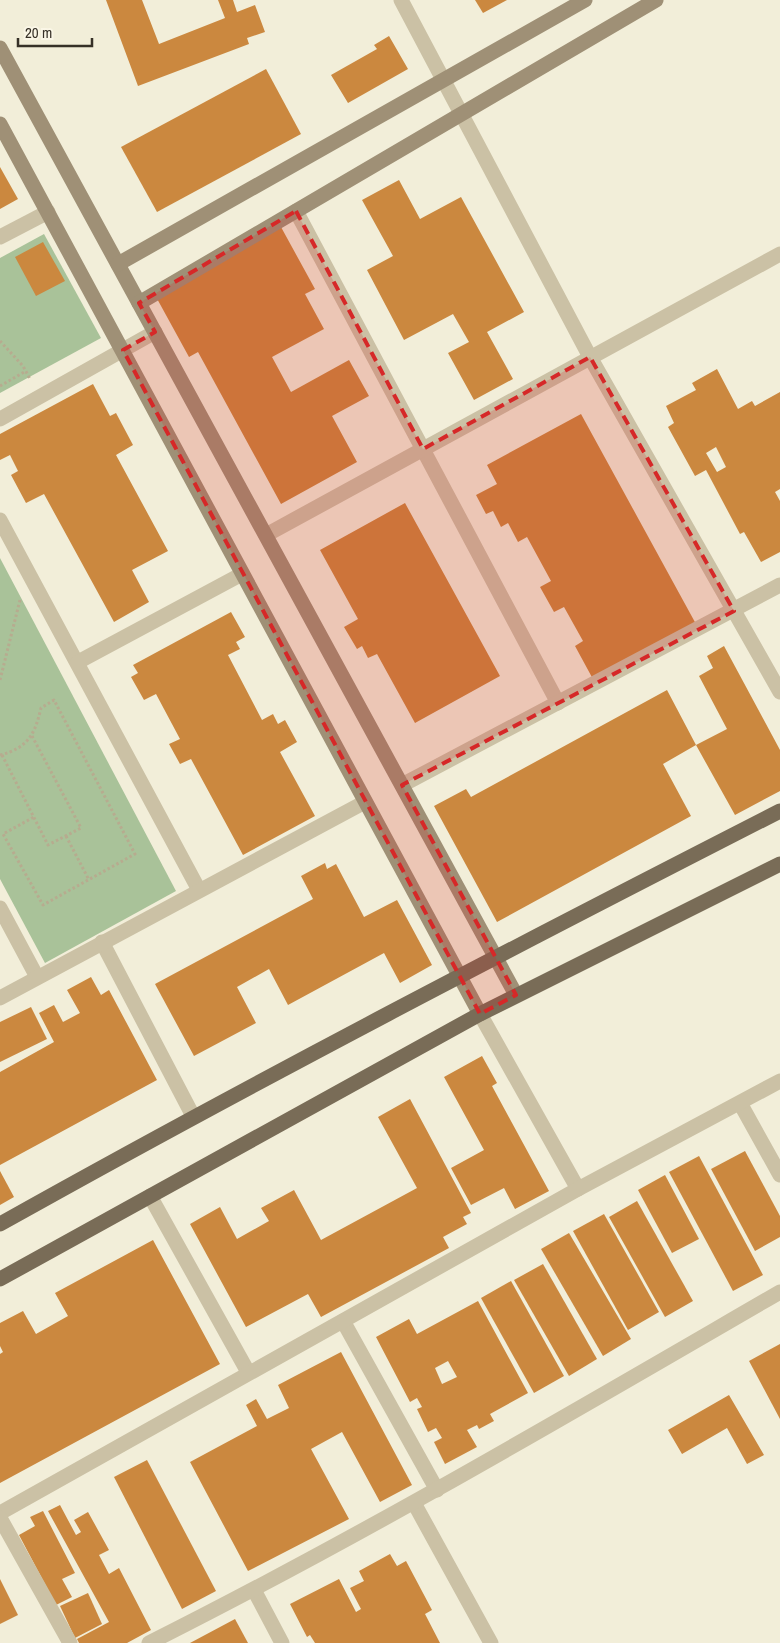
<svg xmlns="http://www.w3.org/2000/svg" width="780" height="1643" font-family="'Archivo Narrow',sans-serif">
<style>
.green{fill:#a9c299}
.building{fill:#cb883f;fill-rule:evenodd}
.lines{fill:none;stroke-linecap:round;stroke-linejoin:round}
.path{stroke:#b7ab8f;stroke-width:3;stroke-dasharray:2.5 2.5;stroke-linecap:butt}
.street{stroke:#cbc1a5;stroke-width:15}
.secondary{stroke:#9f9076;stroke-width:15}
.primary{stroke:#796c57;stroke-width:15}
.marked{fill:#d62828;fill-opacity:0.2;stroke:#d62828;stroke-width:4;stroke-dasharray:10 6;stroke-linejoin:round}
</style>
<rect width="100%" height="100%" fill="#f2eed9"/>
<g class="green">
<polygon points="44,234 101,338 0,393 0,258"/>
<polygon points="0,558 176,891 45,963 0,879"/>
</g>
<g class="building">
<polygon points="106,0 142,0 159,44 225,18 218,0 233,0 237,12 255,5 265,32 247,38 249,44 138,86"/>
<polygon points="475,0 507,0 483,13"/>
<polygon points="389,36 408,69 348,103 331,75 377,49 374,45"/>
<polygon points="266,69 301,134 157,212 121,147"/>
<polygon points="0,167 18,199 0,209"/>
<polygon points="399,180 420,219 461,197 524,312 487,332 513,379 474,400 448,353 469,342 453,314 404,340 367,270 393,256 362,200"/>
<polygon points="281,227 315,289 305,294 324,329 272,357 291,392 349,360 369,396 332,416 357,462 281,504 198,352 189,357 155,295"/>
<polygon points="43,242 65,281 36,296 15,257"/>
<path d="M717,369L738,409L752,401L755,406L780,392V489L775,492L780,501V552L761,562L744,532L740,534L706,470L695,476L668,427L674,423L666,406L696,390L692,383ZM716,447L726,467L717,472L706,453Z"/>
<polygon points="93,384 110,416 116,413 133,445 116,455 168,551 132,570 149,602 114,622 44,494 26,503 11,475 18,471 10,455 0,460 0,434"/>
<polygon points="581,414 696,624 594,681 575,646 583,641 564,607 554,612 540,587 551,581 527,537 518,542 508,523 501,527 493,511 486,514 476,495 497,484 487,465"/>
<polygon points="405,503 500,676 415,723 377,654 368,658 362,646 357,649 344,627 358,619 320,550"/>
<polygon points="231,612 245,637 236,642 240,649 228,655 262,720 273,714 278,724 285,720 297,742 280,752 315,816 243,855 191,759 180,764 169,744 180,739 156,694 144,700 131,677 138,673 133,665"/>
<polygon points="724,646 780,750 780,791 735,815 696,745 663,764 691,816 497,922 434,806 466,789 471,797 667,690 696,745 727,729 699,676 713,668 707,656"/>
<polygon points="325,863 327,869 336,864 364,917 397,900 432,965 400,983 384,953 288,1005 269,969 237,987 256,1023 194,1056 155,984 313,899 301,876"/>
<polygon points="91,977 101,995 109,990 157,1080 0,1165 0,1072 54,1042 39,1013 54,1005 63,1022 80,1013 67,990"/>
<polygon points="31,1007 47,1039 0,1062 0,1022"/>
<polygon points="482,1056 497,1083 492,1086 549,1191 515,1209 504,1188 471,1205 451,1168 484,1150 444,1077"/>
<polygon points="410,1099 471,1213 463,1217 467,1224 443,1237 449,1248 321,1317 308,1294 246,1327 190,1224 220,1207 237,1239 269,1221 261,1208 294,1190 321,1240 417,1188 378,1117"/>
<polygon points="745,1151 780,1216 780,1237 755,1251 711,1169"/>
<polygon points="699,1156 763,1275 733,1291 669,1172"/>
<polygon points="0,1171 14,1197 0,1205"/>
<polygon points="665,1175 699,1239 672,1253 638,1190"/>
<polygon points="637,1201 693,1301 665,1317 609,1217"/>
<polygon points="604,1214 659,1312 628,1330 573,1231"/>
<polygon points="569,1233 631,1339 603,1356 541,1249"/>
<polygon points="153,1240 220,1364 0,1483 0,1354 3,1352 0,1346 0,1323 23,1311 36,1334 68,1316 55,1293"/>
<polygon points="543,1264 597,1359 569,1376 514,1280"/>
<polygon points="511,1281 564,1376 534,1393 481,1298"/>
<path d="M478,1301L528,1393L490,1414L494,1421L479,1429L477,1425L467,1430L477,1447L445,1464L434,1442L442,1438L436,1428L428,1432L417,1409L422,1407L417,1398L410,1402L376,1337L409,1319L417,1334ZM448,1361L457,1377L442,1384L435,1368Z"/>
<polygon points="780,1344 780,1419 749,1361"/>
<polygon points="341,1352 412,1485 380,1502 342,1432 311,1449 349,1519 248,1571 190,1462 257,1426 246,1405 256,1399 267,1419 289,1408 278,1385"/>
<polygon points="729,1395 764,1455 747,1464 727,1428 682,1454 668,1430"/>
<polygon points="147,1460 216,1591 182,1609 114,1477"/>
<polygon points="60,1505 76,1535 81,1532 74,1520 88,1512 109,1550 99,1555 109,1574 119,1568 151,1630 127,1643 79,1643 77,1639 109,1622 48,1511"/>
<polygon points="43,1511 75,1573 62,1579 72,1597 56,1605 19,1535 35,1526 30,1517"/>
<polygon points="390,1554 397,1566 406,1561 432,1610 425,1614 440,1643 315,1643 310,1635 307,1637 290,1604 339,1579 356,1612 361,1609 350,1588 364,1581 359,1571"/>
<polygon points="0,1579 18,1615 0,1624"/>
<polygon points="88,1593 102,1624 75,1638 60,1606"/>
<polygon points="235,1619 248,1643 190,1643"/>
</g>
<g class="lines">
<g class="path">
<polyline points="0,341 23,366 30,379"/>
<polyline points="0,386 26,371"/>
<polyline points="0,680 20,600"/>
<path d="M0,755C28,748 35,734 41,708L54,700L135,854L43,905L3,834L34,817"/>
<polyline points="2,755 48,845 81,828 32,736"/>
<polyline points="66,836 89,880"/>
</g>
<g class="street">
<polyline points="401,0 590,357 780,692"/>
<polyline points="296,211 558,703"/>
<polyline points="0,237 48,212"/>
<polyline points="0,419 155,332"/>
<polyline points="0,520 199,890"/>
<polyline points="266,535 780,254"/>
<polyline points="78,662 242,574"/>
<polyline points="402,785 780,585"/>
<polyline points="0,908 37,977"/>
<polyline points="102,942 193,1116"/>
<polyline points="0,998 365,802"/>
<polyline points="480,1014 578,1189"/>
<polyline points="740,1103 780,1175"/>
<polyline points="150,1196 248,1372"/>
<polyline points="343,1321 437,1490"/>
<polyline points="414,1503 491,1643"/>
<polyline points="0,1513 578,1189 780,1081"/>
<polyline points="0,1518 70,1643"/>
<polyline points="254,1590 282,1643"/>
<path d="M149,1643C364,1535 571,1413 780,1292"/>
</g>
<g class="secondary">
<polyline points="0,48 516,995"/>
<polyline points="0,124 480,1014"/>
<polyline points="118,264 585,0"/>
<polyline points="139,303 656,0"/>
</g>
<g class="primary">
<path d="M0,1224C257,1080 518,945 780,811"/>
<polyline points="0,1279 480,1014 780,864"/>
</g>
</g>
<path class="marked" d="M296,211L423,449L590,357L734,611L402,785L516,995L480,1014L123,350L155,332L139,303Z"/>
<path d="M18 38v8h74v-8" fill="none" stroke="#363027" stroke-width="2.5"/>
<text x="25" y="38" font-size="15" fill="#363027" stroke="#faf6e6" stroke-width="4" paint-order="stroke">20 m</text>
</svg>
